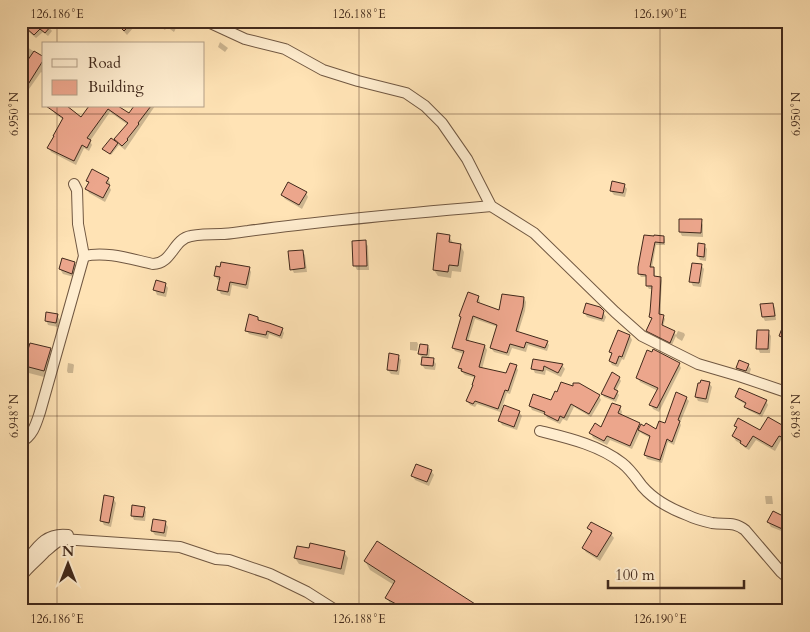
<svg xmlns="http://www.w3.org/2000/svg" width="810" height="632" font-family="Cardo,serif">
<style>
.shadow{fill:#0003}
.building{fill:#eca68c;stroke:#422a1c}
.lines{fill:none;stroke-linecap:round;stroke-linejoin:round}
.minor-casing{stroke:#715842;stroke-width:12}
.minor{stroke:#ffedcf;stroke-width:10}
.ticks{fill:none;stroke:#422a1c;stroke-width:1;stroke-opacity:0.45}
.neatline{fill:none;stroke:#422a1c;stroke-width:2}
.ticks-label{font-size:12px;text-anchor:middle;fill:#422a1c}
</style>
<rect width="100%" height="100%" fill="#ffe3b5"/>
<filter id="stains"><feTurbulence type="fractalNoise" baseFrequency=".004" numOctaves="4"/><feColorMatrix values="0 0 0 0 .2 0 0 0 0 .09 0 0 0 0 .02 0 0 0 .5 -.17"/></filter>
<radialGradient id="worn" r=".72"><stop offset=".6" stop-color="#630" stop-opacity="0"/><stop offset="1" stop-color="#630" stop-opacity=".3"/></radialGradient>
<g class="shadow">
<polygon points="33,21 50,21 47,25 52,31 48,36 43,32 36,38 29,32 27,28"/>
<polygon points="128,21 133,28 127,35 119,26 116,22"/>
<polygon points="152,21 178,21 176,24 177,26 174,32 167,27 165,30"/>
<polygon points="231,21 242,21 239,27 232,23"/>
<polygon points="220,42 228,48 225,52 218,47"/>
<polygon points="27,47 44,58 44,74 41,72 29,89 21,84 21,54"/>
<polygon points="88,106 116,106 129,115 136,106 155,106 125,150 119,145 116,139 128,125 110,112 90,141 92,145 89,151 84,148 76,165 51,152 49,148 64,120 55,114 53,110 81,118 90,107"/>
<polygon points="111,139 119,145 111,155 105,150"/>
<polygon points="108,179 110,183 109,186 111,190 105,202 89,193 87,189 89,184 87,181"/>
<polygon points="624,185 627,189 625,197 614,195 611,191"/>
<polygon points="306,193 308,197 302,209 285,199 282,195"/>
<polygon points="701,221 703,225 703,237 682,236 680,232"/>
<polygon points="449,236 453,243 460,245 464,252 461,272 452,271 451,278 438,276 434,270"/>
<polygon points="645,236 664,237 665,240 665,245 656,245 652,268 654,268 655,271 655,278 661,278 662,281 660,315 663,316 665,319 663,327 674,332 676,335 678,331 684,333 685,335 682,341 677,338 676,336 672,345 650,333 648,330 652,320 650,317 653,289 649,289 647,286 647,277 641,277 639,274"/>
<polygon points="354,242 365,242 368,246 369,270 357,270 355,266"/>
<polygon points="704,245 707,249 706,261 700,260 698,256"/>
<polygon points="302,251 305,255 307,272 294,273 292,269"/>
<polygon points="74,263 77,267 74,277 63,274 60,269"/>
<polygon points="701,265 704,269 701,287 693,286 691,282"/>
<polygon points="249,268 251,272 248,289 232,285 230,296 221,294 218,289 220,280 218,280 215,276"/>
<polygon points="165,284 168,288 166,297 157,295 155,290"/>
<polygon points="478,297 480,301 479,304 500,312 524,298 526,302 525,311 518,333 547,342 549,345 547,351 528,345 526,352 512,348 509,356 494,352 491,348 498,327 475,319 468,342 485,346 487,350 482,369 507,375 516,366 518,370 510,394 507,393 501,411 519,412 522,416 517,430 502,425 500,421 503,413 477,404 475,407 470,405 467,401 476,378 465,375 462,372 459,368 464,354 455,351 453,348"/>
<polygon points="773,304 775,308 776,320 765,321 763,317"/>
<polygon points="584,312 603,312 606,317 604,322 587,317"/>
<polygon points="57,316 60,320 58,327 48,325 46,320"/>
<polygon points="789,317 789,345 785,344 781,336"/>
<polygon points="258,318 260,322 282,329 284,333 282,339 269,334 268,339 249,334 246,330"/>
<polygon points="618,332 630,336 632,340 624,360 622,359 618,367 612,365 610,361 612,355 611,352"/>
<polygon points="768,332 771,336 770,353 760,353 758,348"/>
<polygon points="410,342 417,342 418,344 417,351 410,350"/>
<polygon points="428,346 430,350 429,359 433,359 436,364 435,370 425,369 422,365 422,358 419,354"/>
<polygon points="50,350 54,356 48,378 21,371 21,353 28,355"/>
<polygon points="398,356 401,360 399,375 391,374 388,370"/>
<polygon points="534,360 562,365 565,369 561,377 546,370 545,375 535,373 533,369"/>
<polygon points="68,363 73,364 74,365 73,373 68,373 67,371"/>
<polygon points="679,364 681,368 659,412 653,409 651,405 658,391 640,382 638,378"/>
<polygon points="748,365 751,369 749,375 740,372 737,368"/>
<polygon points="619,378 621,381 616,391 619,395 616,402 604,397 602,393"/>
<polygon points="709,383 712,387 708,403 698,401 696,397"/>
<polygon points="599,396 601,400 591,417 574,407 567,421 563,419 560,424 547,418 546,415 532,410 530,406 551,402"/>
<polygon points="736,397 766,401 768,405 762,417 748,410 746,407 747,405 738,400"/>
<polygon points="686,398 689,401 680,423 681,425 674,445 668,442 662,463 647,459 645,455 650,438 641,433 640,432 632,449 610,440 607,445 593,438 591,433 602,428 620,407 622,412 621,415 639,424 640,427 657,430 666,425"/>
<polygon points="736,426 761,432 789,432 789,443 781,440 775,451 756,440 749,450 744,447 742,444 736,441 733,436 738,429"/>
<polygon points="431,471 434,475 429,486 415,480 413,476"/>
<polygon points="765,496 772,496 773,504 766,504"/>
<polygon points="113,498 116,503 111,527 104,525 102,521"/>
<polygon points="144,508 146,512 145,521 134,520 132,515"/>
<polygon points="787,514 789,515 789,534 771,527 768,522 785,518"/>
<polygon points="165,522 168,527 166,537 155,535 152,531"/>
<polygon points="589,528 611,534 614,538 600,561 586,552 583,548 591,533"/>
<polygon points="344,552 348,558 344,575 299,564 295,558"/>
<polygon points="365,561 484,611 400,611 392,607 387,598 394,585 370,570"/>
</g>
<g class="building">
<polygon points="30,21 46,21 46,22 51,26 45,33 40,29 34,35 26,28"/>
<polygon points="114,21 134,21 124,31"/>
<polygon points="34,51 44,57 44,59 27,86 21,82 21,70"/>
<polygon points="46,106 67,106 81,117 89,106 118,106 129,113 134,106 151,106 138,123 139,124 127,139 128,140 122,146 114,139 128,123 108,109 87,138 91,140 87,148 82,145 74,161 47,148 54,136 53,136 63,118"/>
<polygon points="111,138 118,143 110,154 102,149"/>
<polygon points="92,169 109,178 106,183 110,185 103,198 85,189 89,182 86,181"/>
<polygon points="612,181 625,184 623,193 610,191"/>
<polygon points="288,182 307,192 299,205 281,195"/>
<polygon points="679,219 702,219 701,233 679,232"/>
<polygon points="437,233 450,235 449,242 461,244 458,266 449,265 448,272 433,270"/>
<polygon points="644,235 654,236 654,235 664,236 664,243 655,242 650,267 654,267 654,276 661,277 659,314 664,315 662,325 675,331 670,343 646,331 652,318 649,317 650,312 652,286 646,286 646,275 638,274 638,267"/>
<polygon points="366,240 367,266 353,266 352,241"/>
<polygon points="698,243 705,244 704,257 697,256"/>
<polygon points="303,250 305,268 290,270 288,251"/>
<polygon points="62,258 75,262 72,274 59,269"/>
<polygon points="221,262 250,267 246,285 230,282 228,292 217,290 220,277 214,276 216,266 220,267"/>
<polygon points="692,263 702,264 699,283 689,282"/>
<polygon points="156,280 166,283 164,293 153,290"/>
<polygon points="468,292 479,296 477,302 499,310 502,294 524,297 523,307 516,331 548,341 545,348 526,342 524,348 510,344 507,353 490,348 497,325 473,316 466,340 485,345 479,367 506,373 510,363 517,365 508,391 505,390 498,409 475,401 473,404 466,401 473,385 472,385 475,376 461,371 462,369 458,368 464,351 452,348 461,317 459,316"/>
<polygon points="586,303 600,307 604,311 602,319 583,313"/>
<polygon points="773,303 775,316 762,317 760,304"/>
<polygon points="46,312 58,314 56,323 45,321"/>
<polygon points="788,313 789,313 789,340 779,336"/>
<polygon points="249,314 258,317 258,320 269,323 283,328 280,336 267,331 266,335 245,331"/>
<polygon points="618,330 630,335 622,357 619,356 616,364 609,361 612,353 609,352"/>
<polygon points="757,330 769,330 768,349 756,349"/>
<polygon points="30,343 51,348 44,371 21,365 21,352 27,353"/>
<polygon points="420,344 428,345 427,355 418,354"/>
<polygon points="653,349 680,363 657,408 649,405 658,388 636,378 647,350 652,352"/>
<polygon points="389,353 399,355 397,371 387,370"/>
<polygon points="422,357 434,358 433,366 421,365"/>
<polygon points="533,359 563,364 558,373 544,366 543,371 531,369"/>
<polygon points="739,360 749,364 746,371 736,368"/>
<polygon points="612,372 620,377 614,389 618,391 614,399 601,394"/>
<polygon points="701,380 710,382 706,399 695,397 698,383 700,383"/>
<polygon points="561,382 573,386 573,383 579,383 600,395 589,414 571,404 564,418 560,416 558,421 544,414 545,412 529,406 533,394 551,400 555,391 557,392"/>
<polygon points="739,388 767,400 760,414 744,407 746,403 735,397"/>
<polygon points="676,392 687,397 678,420 680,421 672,442 667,439 660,460 644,455 650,436 638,430 641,424 644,426 646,423 656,429 659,421 665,423"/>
<polygon points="612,403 621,406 618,413 640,423 630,446 607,436 604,441 589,433 595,423 601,427"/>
<polygon points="504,405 520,411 514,427 498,421"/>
<polygon points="768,417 789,429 789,440 779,436 772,447 753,436 746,447 740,443 741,441 732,436 737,427 734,426 738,418 760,430"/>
<polygon points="416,464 432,470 427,482 411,476"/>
<polygon points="104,495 114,497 109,523 100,521"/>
<polygon points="132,505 145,507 143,517 131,516"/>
<polygon points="773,511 789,519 789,532 767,522"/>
<polygon points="153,519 166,521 164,533 151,531"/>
<polygon points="591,522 612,533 597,557 582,548 592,531 587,528"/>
<polygon points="377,541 486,611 409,611 385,598 395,581 364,561"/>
<polygon points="310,543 345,551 341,569 294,558 297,546 309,548"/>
</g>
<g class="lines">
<g class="minor-casing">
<g id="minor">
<polyline points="206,21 245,39 285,49 323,70 358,81 406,93 425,106 442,123 467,159 491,206 534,233 615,312 642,336 698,364 739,376 789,393"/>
<path d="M84,256C107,251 130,259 153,264C172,264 173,239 191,236C201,234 211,234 221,234C230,234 239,232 248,231C328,220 410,213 491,206"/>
<path d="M540,431C568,438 599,445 622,463C630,469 636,478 642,486C653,499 671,509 687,515C695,519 703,521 712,523C725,525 734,521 745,530L781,572L789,579"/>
<path d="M21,442C33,436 36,424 40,412L84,256L78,224L77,190L74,184"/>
<path d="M23,565C36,549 44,532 68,535"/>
<path d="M21,577C28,567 37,561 45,552C51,547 55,543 62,539L180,547L216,559L229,560L270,574L307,592L337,611"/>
</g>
</g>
<use href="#minor" class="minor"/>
</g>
<path class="ticks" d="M57,21V44M359,21V611M660,21V611M57,106V611M21,114H789M21,416H789"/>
<rect width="810" height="632" fill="none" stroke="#ffe3b5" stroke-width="55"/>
<rect x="42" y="42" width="162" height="65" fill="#ffedcf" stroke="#b39f87"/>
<rect x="52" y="59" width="25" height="8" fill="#ffedcf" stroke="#b39f87"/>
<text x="88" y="68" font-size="15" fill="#422a1c">Road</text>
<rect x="52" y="80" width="25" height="15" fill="#eca68c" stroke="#b39f87"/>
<text x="88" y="92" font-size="15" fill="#422a1c">Building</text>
<g transform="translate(68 564)" stroke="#ffedcf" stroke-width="4" paint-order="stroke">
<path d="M0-4L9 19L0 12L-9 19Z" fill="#422a1c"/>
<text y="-8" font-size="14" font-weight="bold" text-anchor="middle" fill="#422a1c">N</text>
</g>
<path d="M608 580v8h136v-8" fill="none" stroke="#422a1c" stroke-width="2.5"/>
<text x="615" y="580" font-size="15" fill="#422a1c" stroke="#ffedcf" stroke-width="4" paint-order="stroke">100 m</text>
<rect x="28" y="28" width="754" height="576" class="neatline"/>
<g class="ticks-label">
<text x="57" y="18">126.186°E</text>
<text x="359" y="18">126.188°E</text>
<text x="660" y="18">126.190°E</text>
<text transform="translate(14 114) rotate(-90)" y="4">6.950°N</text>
<text transform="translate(796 114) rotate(-90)" y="4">6.950°N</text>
<text transform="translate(14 416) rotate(-90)" y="4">6.948°N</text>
<text transform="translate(796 416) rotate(-90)" y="4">6.948°N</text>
<text x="57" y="623">126.186°E</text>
<text x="359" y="623">126.188°E</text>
<text x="660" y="623">126.190°E</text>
</g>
<rect width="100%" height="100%" filter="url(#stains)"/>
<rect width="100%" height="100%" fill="url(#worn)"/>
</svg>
